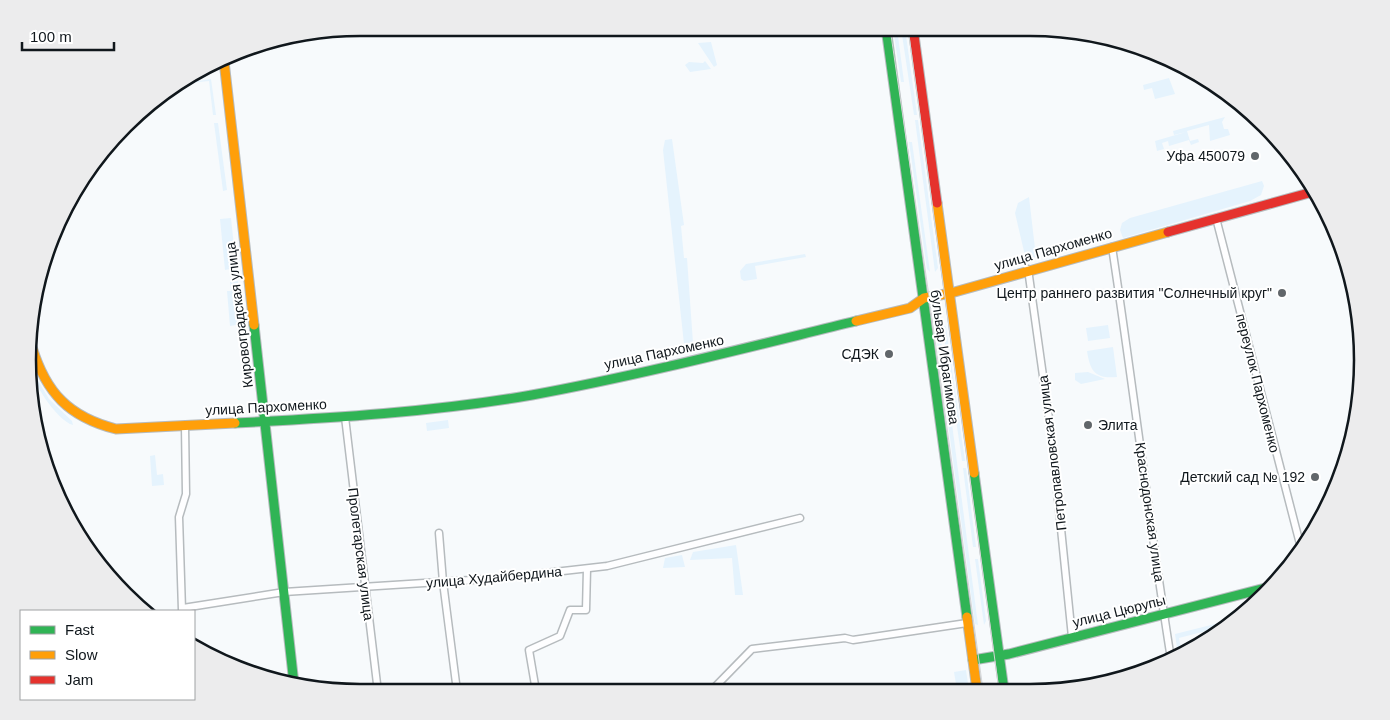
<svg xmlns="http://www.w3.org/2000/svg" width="1390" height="720" font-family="Arial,sans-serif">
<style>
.green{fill:#e5f3fd}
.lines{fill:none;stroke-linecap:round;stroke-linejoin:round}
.street-casing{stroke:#b6bbbe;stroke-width:9}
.fast-casing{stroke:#b6bbbe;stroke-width:11}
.slow-casing{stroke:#b6bbbe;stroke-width:11}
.jam-casing{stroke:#b6bbbe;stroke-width:11}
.street{stroke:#fefeff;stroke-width:6}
.fast{stroke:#30b455;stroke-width:9}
.slow{stroke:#ff9f0a;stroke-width:9}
.jam{stroke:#e5322d;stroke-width:9}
.tram{stroke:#d5d6d7;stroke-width:1}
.poi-dot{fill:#61666a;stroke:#fff;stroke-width:2}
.labels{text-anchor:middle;stroke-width:4;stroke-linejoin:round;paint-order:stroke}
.poi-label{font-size:14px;fill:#10171c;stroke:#fff;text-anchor:end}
.street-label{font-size:14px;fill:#10171c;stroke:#fff}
.rim{fill:none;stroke:#10171c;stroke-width:2.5}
</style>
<rect width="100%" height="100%" fill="#f7fafc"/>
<g class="green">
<polygon points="893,28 897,28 904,82 901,82"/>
<polygon points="901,28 905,28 917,115 914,115"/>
<polygon points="711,42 717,65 714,67 698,43"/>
<polygon points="705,61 711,69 690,72 685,65 689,62 703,63"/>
<polygon points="1169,78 1175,94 1155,99 1152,88 1144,90 1143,85"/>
<polygon points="211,79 216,115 213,115 209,81 180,84"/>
<polygon points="1225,117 1222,122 1224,129 1228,129 1230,135 1210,141 1209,125 1187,131 1190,141 1198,139 1199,142 1191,145 1189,140 1169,146 1168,141 1162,143 1164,149 1157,151 1155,141 1186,132 1174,135 1173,131"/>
<polygon points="915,120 918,120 938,268 935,272"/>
<polygon points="214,123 218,123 227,190 223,191"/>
<polygon points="672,139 684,225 681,226 684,258 687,258 693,343 684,344 663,150 665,140"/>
<polygon points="909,142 912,142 930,272 927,269"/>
<polygon points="1262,181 1264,186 1261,195 1250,201 1123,238 1120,230 1122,223 1130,218"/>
<polygon points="1029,197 1036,257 1026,260 1015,213 1018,203"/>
<polygon points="231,218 237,275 230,276 230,269 225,270 220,219"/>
<polygon points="1081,240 1083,246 1045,257 1044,251"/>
<polygon points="805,254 806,257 755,266 757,279 744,281 741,279 740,271 746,264"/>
<polygon points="238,281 242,324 230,326 227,291 231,291 230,282"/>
<polygon points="939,323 978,625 975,624 935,326"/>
<polygon points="942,323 946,327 965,461 962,461"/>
<polygon points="1108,325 1110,338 1088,341 1086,328"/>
<path d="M1113,347L1117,377C1095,379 1090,371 1087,351Z"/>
<path d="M31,369L49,399L72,421L73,425C58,421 33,384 31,369Z"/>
<polygon points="1088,372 1105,379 1081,384 1075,380 1075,373"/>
<polygon points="448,420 449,428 427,431 426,423"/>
<polygon points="155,455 157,475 163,474 164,485 152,486 150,456"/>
<polygon points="963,468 966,468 976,547 973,547"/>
<polygon points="736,545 743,595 735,595 732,558 690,560 693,552"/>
<polygon points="682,555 685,567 663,568 665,558"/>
<polygon points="975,559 978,559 986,621 984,625"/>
<polygon points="1223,622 1225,626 1179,638 1182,653 1178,655 1175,634"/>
<polygon points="966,670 969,690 957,690 954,672"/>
</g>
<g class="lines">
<g class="street-casing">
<g id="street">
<polyline points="1216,218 1301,548"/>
<path d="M1112,247C1133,384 1149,522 1171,659"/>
<polyline points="1028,269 1052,440 1072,637"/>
<polyline points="345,417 378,692"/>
<polyline points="439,533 443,582 457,691"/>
<polyline points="183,608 284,592 502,578 607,566 800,518"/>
<polyline points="182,610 179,517 186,494 185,426"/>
<polyline points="536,691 529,650 560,636 570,610 586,610 587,569"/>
<polyline points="711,691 752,649 845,638 853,640 967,623"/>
</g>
</g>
<g class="fast-casing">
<g id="fast">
<polyline points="886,28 967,617"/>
<polyline points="254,325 294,684"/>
<path d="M235,423C334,418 434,412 532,395C641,375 749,347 856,321"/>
<polyline points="974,473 1004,690"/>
<polyline points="973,660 1009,654 1273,586"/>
</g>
</g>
<g class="slow-casing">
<g id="slow">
<polyline points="224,61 254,325"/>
<polyline points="937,203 974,473"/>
<polyline points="856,321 910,308 924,298 951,293 1168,232"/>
<path d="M32,347C46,393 69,417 116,429L235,423"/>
<polyline points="967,617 977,690"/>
</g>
</g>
<g class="jam-casing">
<g id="jam">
<polyline points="913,28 937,203"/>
<polyline points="1168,232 1316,191"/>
</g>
</g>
<use href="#street" class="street"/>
<use href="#fast" class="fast"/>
<use href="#slow" class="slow"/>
<use href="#jam" class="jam"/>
<g class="tram">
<polyline points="890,28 928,289 983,690"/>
<polyline points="908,28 999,690"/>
</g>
</g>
<g class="poi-dot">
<circle cx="1255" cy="156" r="5"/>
<circle cx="1282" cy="293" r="5"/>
<circle cx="889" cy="354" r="5"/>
<circle cx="1088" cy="425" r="5"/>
<circle cx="1315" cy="477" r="5"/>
</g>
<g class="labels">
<g class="poi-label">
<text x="1245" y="161">Уфа 450079</text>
<text x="1272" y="298">Центр раннего развития "Солнечный круг"</text>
<text x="879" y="359">СДЭК</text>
<text x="1098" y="430" text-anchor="start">Элита</text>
<text x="1305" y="482">Детский сад № 192</text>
</g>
<g class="street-label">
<text transform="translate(1053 249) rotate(-16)" y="5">улица Пархоменко</text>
<text transform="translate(239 315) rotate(-97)" y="5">Кировоградская улица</text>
<text transform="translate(664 352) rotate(-12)" y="5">улица Пархоменко</text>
<text transform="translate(945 357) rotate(82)" y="5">бульвар Ибрагимова</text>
<text transform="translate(1258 383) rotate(76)" y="5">переулок Пархоменко</text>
<text transform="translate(266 407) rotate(-3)" y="5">улица Пархоменко</text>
<text transform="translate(1052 453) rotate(-97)" y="5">Петропавловская улица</text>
<text transform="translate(1150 512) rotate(82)" y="5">Краснодонская улица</text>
<text transform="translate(361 554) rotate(83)" y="5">Пролетарская улица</text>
<text transform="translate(494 577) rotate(-5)" y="5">улица Худайбердина</text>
<text transform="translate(1119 611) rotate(-14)" y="5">улица Цюрупы</text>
</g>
</g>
<path d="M0 0H1390V720H0ZM360 36H1030A324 324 0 0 1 1354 360V360A324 324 0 0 1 1030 684H360A324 324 0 0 1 36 360V360A324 324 0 0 1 360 36Z" fill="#ececed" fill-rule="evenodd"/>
<path class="rim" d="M360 36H1030A324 324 0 0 1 1354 360V360A324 324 0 0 1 1030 684H360A324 324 0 0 1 36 360V360A324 324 0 0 1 360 36Z"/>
<rect x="20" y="610" width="175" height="90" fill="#ffffff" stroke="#9fa2a4"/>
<rect x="30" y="626" width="25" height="8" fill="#30b455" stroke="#9fa2a4"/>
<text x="65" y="635" font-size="15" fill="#10171c">Fast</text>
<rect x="30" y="651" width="25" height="8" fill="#ff9f0a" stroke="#9fa2a4"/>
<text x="65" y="660" font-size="15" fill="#10171c">Slow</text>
<rect x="30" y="676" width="25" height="8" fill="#e5322d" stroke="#9fa2a4"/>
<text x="65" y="685" font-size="15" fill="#10171c">Jam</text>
<path d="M22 42v8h92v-8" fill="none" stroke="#10171c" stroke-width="2.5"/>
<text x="30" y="42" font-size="15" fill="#10171c" stroke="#ffffff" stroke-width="4" paint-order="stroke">100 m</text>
</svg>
